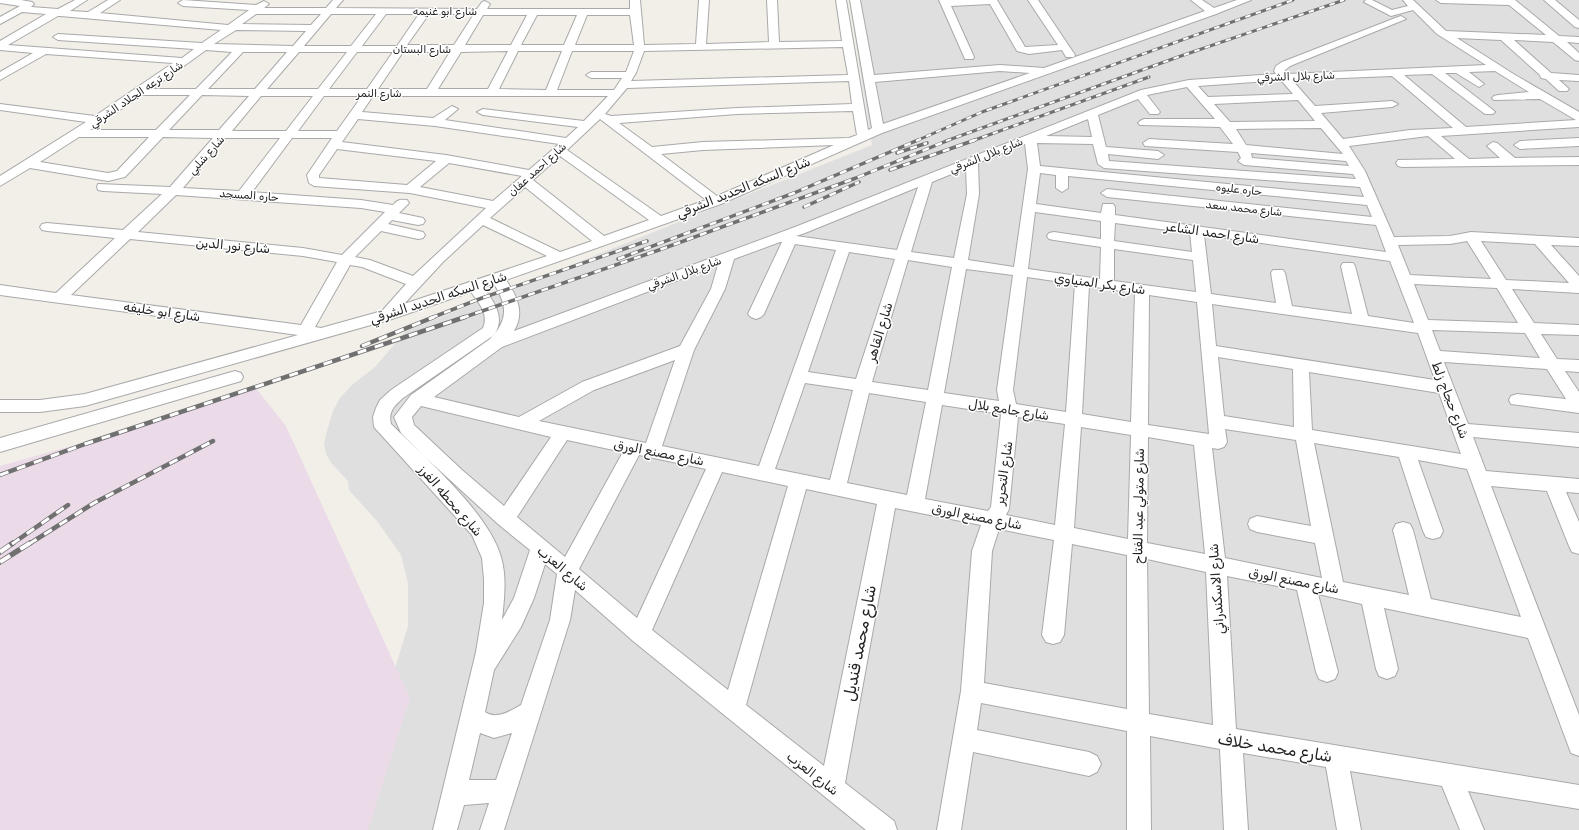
<svg xmlns="http://www.w3.org/2000/svg" width="1579" height="830" font-family="Rubik,Cairo,sans-serif">
<style>
.residential{fill:#e0dfdf}
.industrial{fill:#ebdbe8}
.lines{fill:none;stroke-linecap:round;stroke-linejoin:round}
.minor-casing{stroke:#a9a9a9;stroke-width:2}
.minor{fill:#fff;fill-rule:evenodd}
.rail-far3-casing{stroke:#707070;stroke-width:3}
.rail-far2-casing{stroke:#707070;stroke-width:3.5}
.rail-far1-casing{stroke:#707070;stroke-width:4.5}
.rail-casing{stroke:#707070;stroke-width:5.5}
.rail-far3{stroke:#fff;stroke-width:2;stroke-dasharray:5.5;stroke-linecap:butt}
.rail-far2{stroke:#fff;stroke-width:2.5;stroke-dasharray:7;stroke-linecap:butt}
.rail-far1{stroke:#fff;stroke-width:3;stroke-dasharray:9;stroke-linecap:butt}
.rail{stroke:#fff;stroke-width:4;stroke-dasharray:12;stroke-linecap:butt}
.labels{text-anchor:middle;stroke-width:3;stroke-linejoin:round;paint-order:stroke}
.far-street-label{font-size:11px;fill:#222;stroke:#fff}
.street-label{font-size:13px;fill:#222;stroke:#fff}
.near-street-label{font-size:16px;fill:#222;stroke:#fff}
</style>
<rect width="100%" height="100%" fill="#f2efe9"/>
<polygon class="residential" points="849,0 1579,0 1579,830 345,830 408,626 408,583 401,555 377,521 349,490 348,481 332,464 326,454 324,445 326,434 333,411 340,398 352,385 375,367 406,331 872,145"/>
<polygon class="industrial" points="255,387 286,426 410,698 368,830 0,830 0,466 107,436"/>
<g class="lines">
<g class="minor-casing">
<g id="minor">
<path d="M0,0H21L32,2L34,4L31,7L58,9L75,0H87L70,11L88,12L108,0H120L100,13L228,25L249,10L183,6L178,3L183,0L256,5L264,1L269,4L264,8H326L333,0H343L336,8L477,9L482,2L485,1L490,4L487,9H630V0H640L644,45L696,44L699,0H709L706,44L769,42L767,0H777L779,42L842,41L836,0H846L868,130L872,128L850,0H860L874,75L1000,65L1044,68L1205,11L1191,0H1202L1214,8L1237,0H1251L1216,14L882,133L721,204L506,280C517,296 525,313 514,331L795,227L1141,90L1189,80L1276,74L1274,71L1276,66L1282,62L1398,17L1401,16L1406,19L1290,66L1284,71L1287,74L1486,65L1437,34L1413,10L1391,16L1364,2L1366,0H1372L1392,10L1408,6L1403,0H1413L1446,31L1546,35L1509,5L1441,3L1436,0H1515L1559,36L1579,37V43L1567,42L1579,53V61L1575,60L1553,42L1514,40L1551,73L1579,75V81L1559,80L1569,89L1567,91H1559L1546,79L1541,78L1540,75L1501,40L1457,38L1515,75L1579,112V127L1441,136L1469,159L1500,158L1487,146L1493,142L1497,143L1515,158L1579,157V165L1402,167L1398,166L1396,163L1398,160L1455,159L1428,136L1349,146L1365,171L1394,237L1450,236L1471,232L1579,238V246L1551,245L1579,276V293L1512,289L1534,323L1579,325V335L1541,334L1557,359L1579,360V372L1565,371L1579,392V413L1511,404L1509,400L1511,396L1517,394L1566,399L1547,369L1444,362L1468,424L1579,433V447L1473,437L1486,471L1579,479V493L1566,492L1579,522V554L1572,552L1569,546L1547,491L1491,486L1579,715V756L1571,753L1528,638L1384,608L1398,669L1395,676L1387,679L1379,676L1376,669L1362,604L1318,594L1338,672L1335,679L1327,682L1319,679L1316,672L1297,590L1227,576L1236,729L1579,785V809L1468,791L1484,830H1460L1442,786L1350,771L1361,830H1337L1326,767L1243,753L1248,830H1224L1220,749L1150,736L1151,830H1127V731L981,703L977,730L1089,752L1097,756L1101,764L1097,772L1089,776L973,752L961,830H937L961,691L972,551L981,525L895,508L845,783L894,821L897,830H866L633,641L575,590L570,620L504,830H480L489,803L464,805L457,830H433L476,652L484,603V579L482,558L472,535L374,427L373,417L376,408L380,400L391,390L483,328C489,314 479,303 471,292L392,319L85,406L40,412H0V400H40L85,394L298,335L0,295V285L56,293L115,238L47,231L42,230L40,227L42,224L47,223L123,230L162,194L103,191L98,190L97,187L98,184L170,187L213,138L163,137L125,177L108,181L30,168L0,186V176L86,122L0,110V104L95,116L173,63L46,54L0,80V72L33,53L0,50V41L46,14L22,12L0,24V17L20,6L0,3ZM256,14H321L311,25L242,24ZM331,14H376L351,46H304ZM386,14H419L397,46H362ZM429,14H474L454,45H407ZM483,15H527L511,45H465ZM537,15H577L564,45H521ZM587,15H630L634,45H575ZM58,16H60L221,30L202,43L58,34L53,37L58,40L194,49L182,58L8,45ZM236,30L306,31L293,46L214,44ZM843,47L848,75L631,81L636,73L644,51ZM206,50L232,52L196,89H152ZM508,51L488,89H438L461,52ZM518,51H562L546,90L499,89ZM572,51H634L626,72H591L586,75L591,78H622L614,90H557ZM243,52H287L255,89H208ZM299,52H347L318,89H267ZM357,52H393L367,89H329ZM403,52H450L427,89H378ZM1000,71L1030,73L883,124L875,82ZM1495,71L1529,92L1498,95L1494,96L1492,98L1494,100L1540,99L1576,120L1466,127L1404,75L1432,74L1485,114H1493L1495,112L1493,110L1445,73H1456L1479,87L1484,84L1469,72ZM1392,76L1453,128L1410,130L1343,139L1321,113L1392,107L1398,104L1392,101L1315,106L1292,80ZM1281,80L1293,94L1208,97L1198,86ZM849,81L852,104L737,108L611,116L605,114L627,88ZM1187,87L1215,119H1144L1140,121L1138,123L1140,125L1220,127L1233,144L1149,139L1143,143L1145,146L1238,152L1241,158L1238,161L1244,165L1353,174L1356,179L1109,161L1108,154L1158,159L1164,155L1158,151L1106,147L1098,115L1138,99L1150,114H1158L1160,112L1147,95ZM142,95H190L156,130H90ZM202,95L249,96L219,130H169ZM261,96H313L286,131H232ZM324,96H362L337,131H298ZM373,96H608L584,121L483,109L477,112L483,115L578,127L566,138L445,120L458,109L452,106L433,118L362,112ZM1298,100L1315,121L1230,122L1214,104ZM853,111L857,135L849,138L703,142L652,147L619,123L737,114ZM358,119L435,126L559,144L529,170L446,155L342,142ZM600,119L706,200L661,216L567,150ZM1088,119L1092,137L1046,136ZM1321,128L1343,154L1246,145L1236,129ZM79,137H149L117,171L108,173L40,162ZM225,138H280L239,191L183,188ZM292,138H332L307,175L309,183L314,186L410,193L486,208L413,276L370,260L355,257L381,231L418,239L423,238L425,235L423,232L388,224L392,220L418,225L423,224L425,221L423,218L399,213L409,203L407,200C400,199 397,200 393,205L361,200L252,192ZM1037,143L1093,144L1098,164L1104,168L1360,187L1364,197L1040,166ZM1025,144L1028,169L1014,267L968,260L979,194L978,163ZM834,145L717,196L661,154L703,150ZM337,149L436,161L407,185L319,178V175ZM1251,153L1346,161L1349,166L1252,158ZM560,156L649,220L604,236L533,180ZM449,163L522,176L493,201L420,187ZM966,168L967,194L954,258L911,252L932,182ZM1040,173L1056,175V188L1062,192L1068,188V176L1367,205L1372,217L1107,189L1101,193L1107,197L1376,225L1386,252L1115,215V207L1113,204H1103L1101,213L1036,204ZM525,187L592,241L560,252L490,218ZM918,187L897,250L796,236L805,233ZM176,195L361,208L385,212L342,255L303,248L138,232ZM1035,212L1101,221V239L1054,232L1049,233L1047,236L1049,239L1054,240L1101,247L1100,279L1028,269ZM1115,223L1190,233L1192,252L1114,241ZM483,225L547,256L404,304L443,262ZM1204,235L1390,261L1414,323L1368,316L1355,266L1353,263H1343L1341,266L1352,314L1292,306L1285,273L1283,270H1273L1271,273L1276,303L1211,294ZM130,239L303,256L337,262L301,325L71,295ZM1467,241L1491,279L1410,275L1398,245L1450,244ZM1481,241L1535,244L1569,283L1506,280ZM780,242H782L748,314L751,317L756,319L761,317L764,314L795,244L836,250L759,466L662,446L694,350L725,289L734,259ZM1114,249L1193,260L1196,292L1114,281ZM849,252L895,259L856,379L808,372ZM908,260L952,267L928,390L872,382ZM350,265L362,267L406,284L382,311L321,328L315,327ZM718,265L711,289L680,346L582,382L519,417L434,397L502,347ZM966,269L1013,275L997,390L999,401L944,393ZM1027,277L1075,284L1066,412L1016,404L1013,390ZM494,284C508,306 508,320 490,339L411,395L394,417L401,433L425,457L498,524L530,550L514,598L502,620C504,600 507,577 501,557C488,512 425,458 391,424C388,412 394,406 403,398L494,335C506,317 494,302 483,287ZM1414,284L1497,288L1518,323L1428,320ZM1089,286L1135,293L1131,422L1082,414ZM1149,295L1197,302L1209,434L1148,425ZM1212,304L1418,333L1435,380L1216,346ZM1432,330L1525,333L1540,358L1440,351ZM1218,357L1293,369L1294,427L1224,416ZM675,360L646,443L539,421L594,390ZM1309,372L1439,393L1461,454L1312,430ZM805,383L853,390L830,480L775,469ZM869,393L926,402L907,495L847,483ZM942,405L1001,414L991,507L988,511L925,499ZM421,406L551,437L504,506L462,470L414,425L412,417ZM1018,417L1065,424L1055,525L1006,515L1009,509ZM1081,427L1131,435L1128,539L1074,528ZM1225,429L1296,440L1311,526L1257,516L1250,519L1248,524L1250,529L1257,532L1315,543L1322,578L1225,558L1212,448L1218,449L1224,447L1227,442ZM1148,437L1194,445L1205,554L1147,543ZM567,440L623,452L565,557L517,517ZM1314,443L1399,457L1423,531L1426,537L1433,539L1440,537L1443,531L1418,460L1467,469L1521,617L1431,599L1413,530L1410,524L1403,522L1396,524L1393,530L1409,595L1343,582ZM639,455L706,469L637,618L579,569ZM722,472L788,486L728,690L652,630ZM806,489L877,504L824,766L746,705ZM999,529L1054,540L1042,635L1046,642L1053,644L1060,642L1064,635L1072,544L1127,555V709L984,683L992,551ZM1147,559L1206,572L1213,725L1149,714ZM545,564L557,574L550,620L521,705C510,711 497,720 485,712L494,670L521,627L534,598ZM480,733L494,738L512,733L496,780H469Z"/>
<polygon points="939,0 997,0 1025,47 1058,45 1028,0 1038,0 1075,55 1074,57 1066,57 1062,50 1029,54 1017,51 990,4 951,6 974,57 973,59 965,59"/>
<polygon points="1544,0 1555,0 1579,20 1579,28 1575,27"/>
<polygon points="1579,138 1579,146 1520,149 1514,145 1520,141"/>
<polygon points="235,371 241,373 243,377 241,381 0,452 0,438"/>
</g>
</g>
<use href="#minor" class="minor"/>
<g class="rail-far3-casing">
<g id="rail-far3">
<polyline points="916,141 982,112 1293,0"/>
<polyline points="946,141 1178,57 1344,0"/>
<polyline points="972,141 1149,77"/>
</g>
</g>
<g class="rail-far2-casing">
<g id="rail-far2">
<polyline points="897,153 927,143"/>
<polyline points="890,170 975,140"/>
<polyline points="804,207 859,182"/>
<polyline points="618,259 794,193 918,140"/>
<polyline points="431,318 482,298 647,241"/>
<polyline points="462,318 659,250 856,178 949,140"/>
</g>
</g>
<g class="rail-far1-casing">
<g id="rail-far1">
<polyline points="362,346 434,317"/>
<polyline points="0,475 85,444 465,317"/>
<polyline points="12,544 68,505"/>
<polyline points="29,544 94,503 213,441"/>
</g>
</g>
<g class="rail-casing">
<g id="rail">
<polyline points="0,552 13,543"/>
<polyline points="0,562 30,543"/>
</g>
</g>
<use href="#rail-far3" class="rail-far3"/>
<use href="#rail-far2" class="rail-far2"/>
<use href="#rail-far1" class="rail-far1"/>
<use href="#rail" class="rail"/>
</g>
<g class="labels">
<g class="far-street-label">
<text x="445" y="15">شارع ابو غنيمه</text>
<text x="422" y="53">شارع البستان</text>
<text transform="translate(1296 76) rotate(-2)" y="4">شارع بلال الشرقي</text>
<text x="379" y="97">شارع النمر</text>
<text transform="translate(136 94) rotate(-34)" y="4">شارع ترعه الجلاد الشرقي</text>
<text transform="translate(206 155) rotate(-48)" y="4">شارع شلبي</text>
<text transform="translate(986 155) rotate(-22)" y="4">شارع بلال الشرقي</text>
<text transform="translate(537 169) rotate(-42)" y="4">شارع احمد عفان</text>
<text transform="translate(1239 189) rotate(6)" y="4">حاره عليوه</text>
<text transform="translate(249 195) rotate(4)" y="4">حاره المسجد</text>
<text transform="translate(1244 208) rotate(6)" y="4">شارع محمد سعد</text>
<text transform="translate(684 273) rotate(-20)" y="4">شارع بلال الشرقي</text>
</g>
<g class="street-label">
<text transform="translate(743 187) rotate(-22)" y="5">شارع السكه الحديد الشرقي</text>
<text transform="translate(1212 232) rotate(8)" y="5">شارع احمد الشاعر</text>
<text transform="translate(233 245) rotate(5)" y="5">شارع نور الدين</text>
<text transform="translate(1100 283) rotate(8)" y="5">شارع بكر المنياوي</text>
<text transform="translate(438 297) rotate(-18)" y="5">شارع السكه الحديد الشرقي</text>
<text transform="translate(162 311) rotate(8)" y="5">شارع ابو خليفه</text>
<text transform="translate(879 332) rotate(-73)" y="5">شارع القاهر</text>
<text transform="translate(1451 400) rotate(69)" y="5">شارع حجاج زلط</text>
<text transform="translate(1009 409) rotate(9)" y="5">شارع جامع بلال</text>
<text transform="translate(659 452) rotate(11)" y="5">شارع مصنع الورق</text>
<text transform="translate(1003 473) rotate(-82)" y="5">شارع التحرير</text>
<text transform="translate(451 500) rotate(49)" y="5">شارع محطه الفرز</text>
<text transform="translate(1138 506) rotate(-89)" y="5">شارع متولي عبد الفتاح</text>
<text transform="translate(977 516) rotate(11)" y="5">شارع مصنع الورق</text>
<text transform="translate(563 568) rotate(40)" y="5">شارع العزب</text>
<text transform="translate(1294 580) rotate(11)" y="5">شارع مصنع الورق</text>
<text transform="translate(1216 589) rotate(-94)" y="5">شارع الاسكندراني</text>
<text transform="translate(813 773) rotate(38)" y="5">شارع العزب</text>
</g>
<g class="near-street-label">
<text transform="translate(859 643) rotate(-79)" y="6">شارع محمد قنديل</text>
<text transform="translate(1275 747) rotate(9)" y="6">شارع محمد خلاف</text>
</g>
</g>
</svg>
